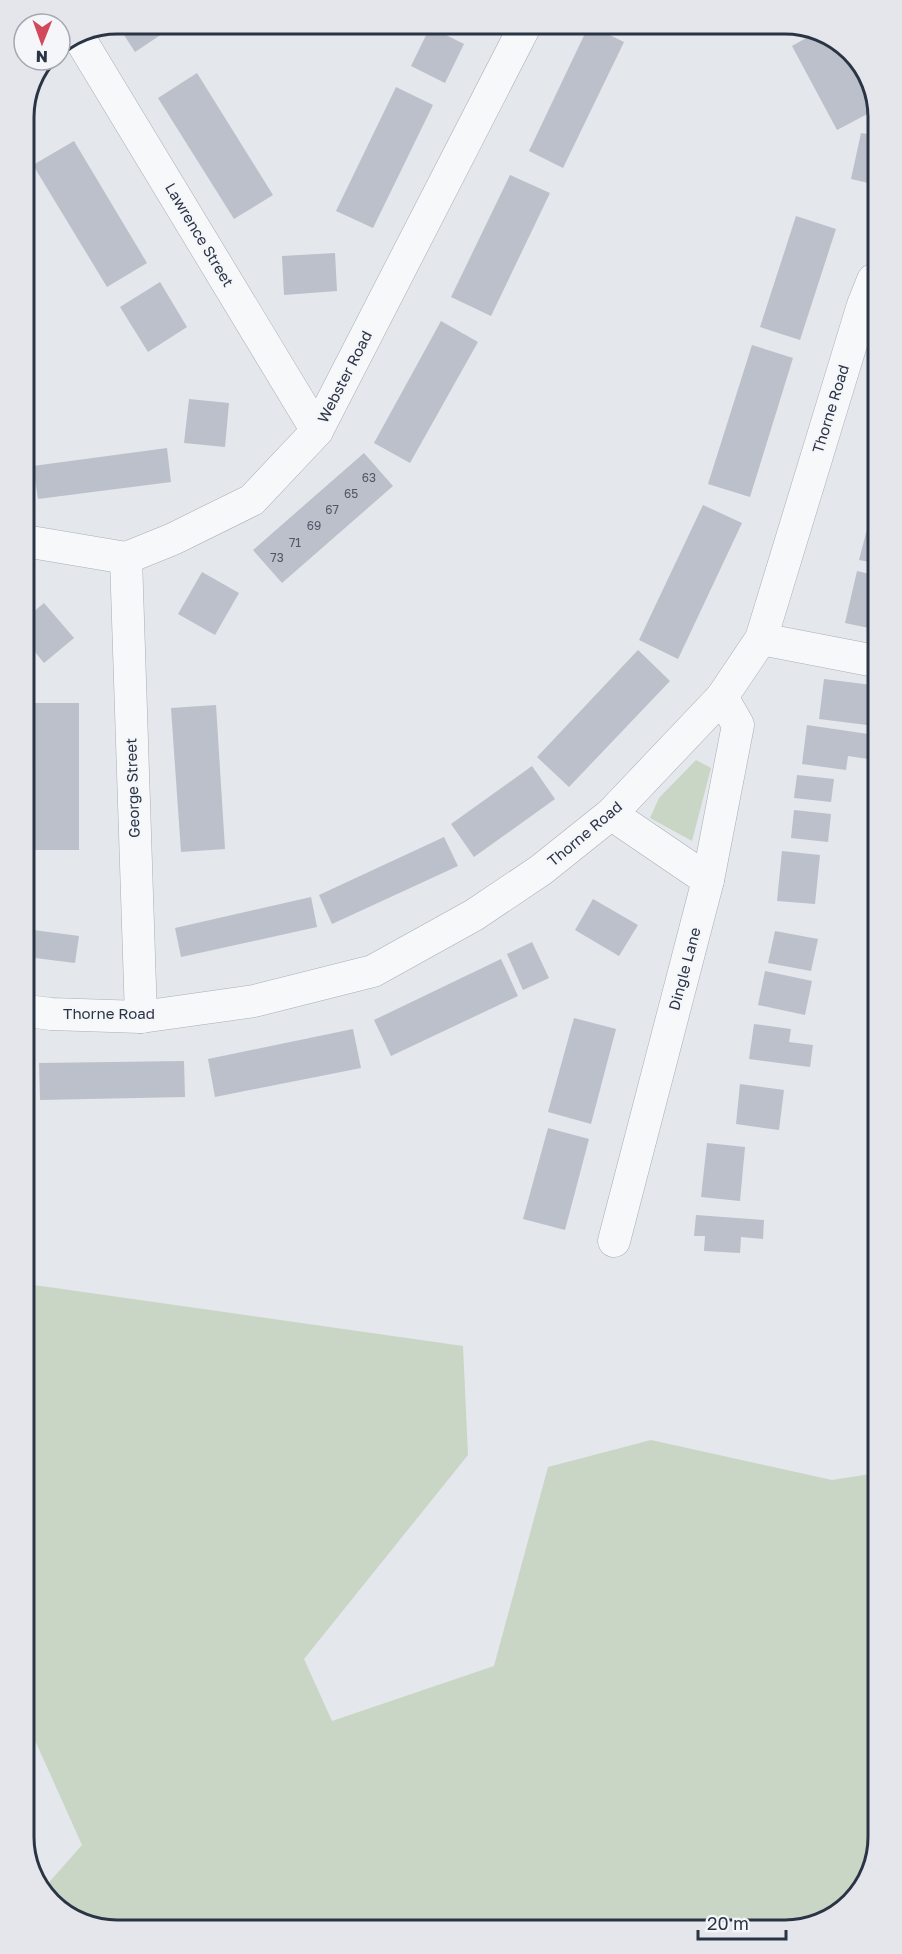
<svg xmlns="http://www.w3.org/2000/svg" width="902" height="1954" font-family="'Golos Text',sans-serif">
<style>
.green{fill:#c9d6c5}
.building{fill:#bbc0ca}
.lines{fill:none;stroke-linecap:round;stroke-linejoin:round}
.minor-casing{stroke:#a9aeb7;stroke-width:33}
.minor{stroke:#f7f8fa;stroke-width:32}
.labels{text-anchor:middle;stroke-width:4.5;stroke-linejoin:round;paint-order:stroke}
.number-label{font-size:12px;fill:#4f5766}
.street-label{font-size:15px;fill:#2b3445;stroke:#f4f6f9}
.rim{fill:none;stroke:#2b3445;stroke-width:3}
</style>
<rect width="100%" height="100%" fill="#e4e7ec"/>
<g class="green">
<polygon points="696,760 711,768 692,841 650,818 659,798"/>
<polygon points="27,1284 463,1346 468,1455 304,1659 332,1721 494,1666 548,1467 651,1440 832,1480 877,1473 878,1837 862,1889 815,1925 111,1930 60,1910 44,1888 82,1845 29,1727"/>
</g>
<g class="building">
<polygon points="117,24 160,24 165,32 135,52"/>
<polygon points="778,24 791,24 794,26 781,32"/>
<polygon points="589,25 624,42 563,168 529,151"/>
<polygon points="430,27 464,44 445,83 411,66"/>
<polygon points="815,33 842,44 866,77 873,91 873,111 837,130 792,46"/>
<polygon points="197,73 273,195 234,219 158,98"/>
<polygon points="396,87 433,105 373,228 336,211"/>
<polygon points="861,133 873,135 873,184 851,179"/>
<polygon points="74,141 147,263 107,287 33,165"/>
<polygon points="510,175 550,193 491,316 451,297"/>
<polygon points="796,216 836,229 800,340 760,327"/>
<polygon points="335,253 337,291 284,295 282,256"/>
<polygon points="160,282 187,327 148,352 120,307"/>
<polygon points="441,321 478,342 410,463 374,443"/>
<polygon points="752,345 793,358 750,497 708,484"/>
<polygon points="189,399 229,403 225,447 184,443"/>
<polygon points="167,448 171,482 38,499 33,466"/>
<polygon points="364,453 393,486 282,583 253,550"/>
<polygon points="703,505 742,523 678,659 639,640"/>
<polygon points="872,510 874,511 874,563 859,560"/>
<polygon points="857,571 874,575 874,629 845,623"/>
<polygon points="202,572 239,593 215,635 178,614"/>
<polygon points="44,603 74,638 44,663 26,641 26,618"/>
<polygon points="638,650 670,681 569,787 537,757"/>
<polygon points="824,679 872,685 870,702 875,703 875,726 819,719"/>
<rect x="32" y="703" width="47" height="147"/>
<polygon points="216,705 225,849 181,852 171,708"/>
<polygon points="807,725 875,735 875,760 848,756 846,770 802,764"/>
<polygon points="532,766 555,799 474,857 451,824"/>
<polygon points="797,775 834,779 831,802 794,798"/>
<polygon points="794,810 831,814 828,842 791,838"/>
<polygon points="444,837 458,866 332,924 319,895"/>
<polygon points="782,851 820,855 815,904 777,901"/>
<polygon points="311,897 317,927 181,957 175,928"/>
<polygon points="593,899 638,925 619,956 575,930"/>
<polygon points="26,929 79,936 75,963 27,957"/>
<polygon points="775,931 818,939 811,971 768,963"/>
<polygon points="532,942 549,978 523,990 507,954"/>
<polygon points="501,959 518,996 391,1056 374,1020"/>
<polygon points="765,971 812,981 805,1015 758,1005"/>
<polygon points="574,1018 616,1029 591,1124 548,1112"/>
<polygon points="754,1024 791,1029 789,1042 813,1045 810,1067 749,1059"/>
<polygon points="353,1029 361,1068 215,1097 208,1059"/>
<polygon points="184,1061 185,1097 40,1100 39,1063"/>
<polygon points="740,1084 784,1090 779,1130 736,1124"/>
<polygon points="548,1128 589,1139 565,1230 523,1219"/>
<polygon points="707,1143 745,1147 740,1201 701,1197"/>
<polygon points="696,1215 764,1220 763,1239 741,1237 740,1253 704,1251 705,1236 694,1236"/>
</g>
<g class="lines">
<g class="minor-casing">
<g id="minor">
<polyline points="80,39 317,431"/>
<polyline points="25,541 126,558 173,539 252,500 317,431 526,24"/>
<polyline points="126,558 141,1017"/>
<polyline points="761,639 875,661"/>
<polyline points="611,814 708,880"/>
<polyline points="27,1011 51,1014 141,1017 254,1001 373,971 474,915 541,870 611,814 722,697 761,639 863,305 873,280"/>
<polyline points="614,1241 708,880 738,725 722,697"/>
</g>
</g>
<use href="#minor" class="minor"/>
</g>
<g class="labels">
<g class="number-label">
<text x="369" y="482">63</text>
<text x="351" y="498">65</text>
<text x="332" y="514">67</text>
<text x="314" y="530">69</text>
<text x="295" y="547">71</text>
<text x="277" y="562">73</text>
</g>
<g class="street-label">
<text transform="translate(199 235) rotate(59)" y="5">Lawrence Street</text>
<text transform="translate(345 377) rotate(-63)" y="5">Webster Road</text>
<text transform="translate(831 409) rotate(-73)" y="5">Thorne Road</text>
<text transform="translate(133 788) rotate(-92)" y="5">George Street</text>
<text transform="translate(585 834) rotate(-40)" y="5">Thorne Road</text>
<text transform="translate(685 969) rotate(-75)" y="5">Dingle Lane</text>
<text x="109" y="1019">Thorne Road</text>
</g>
</g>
<path d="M0 0H902V1954H0ZM117 34H785A83 83 0 0 1 868 117V1837A83 83 0 0 1 785 1920H117A83 83 0 0 1 34 1837V117A83 83 0 0 1 117 34Z" fill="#e4e6eb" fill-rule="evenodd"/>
<path class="rim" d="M117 34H785A83 83 0 0 1 868 117V1837A83 83 0 0 1 785 1920H117A83 83 0 0 1 34 1837V117A83 83 0 0 1 117 34Z"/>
<g transform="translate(42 42) rotate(181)"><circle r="28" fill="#f4f6f9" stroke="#a4a8b1" stroke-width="1.5"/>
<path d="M0-4.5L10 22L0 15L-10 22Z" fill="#d1495b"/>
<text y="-9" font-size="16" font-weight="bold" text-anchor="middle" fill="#2b3445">N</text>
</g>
<path d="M698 1930v9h88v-9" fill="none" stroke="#2b3445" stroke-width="3"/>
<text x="707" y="1930" font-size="18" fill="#2b3445" stroke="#f4f6f9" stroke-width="4.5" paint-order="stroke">20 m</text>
</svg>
